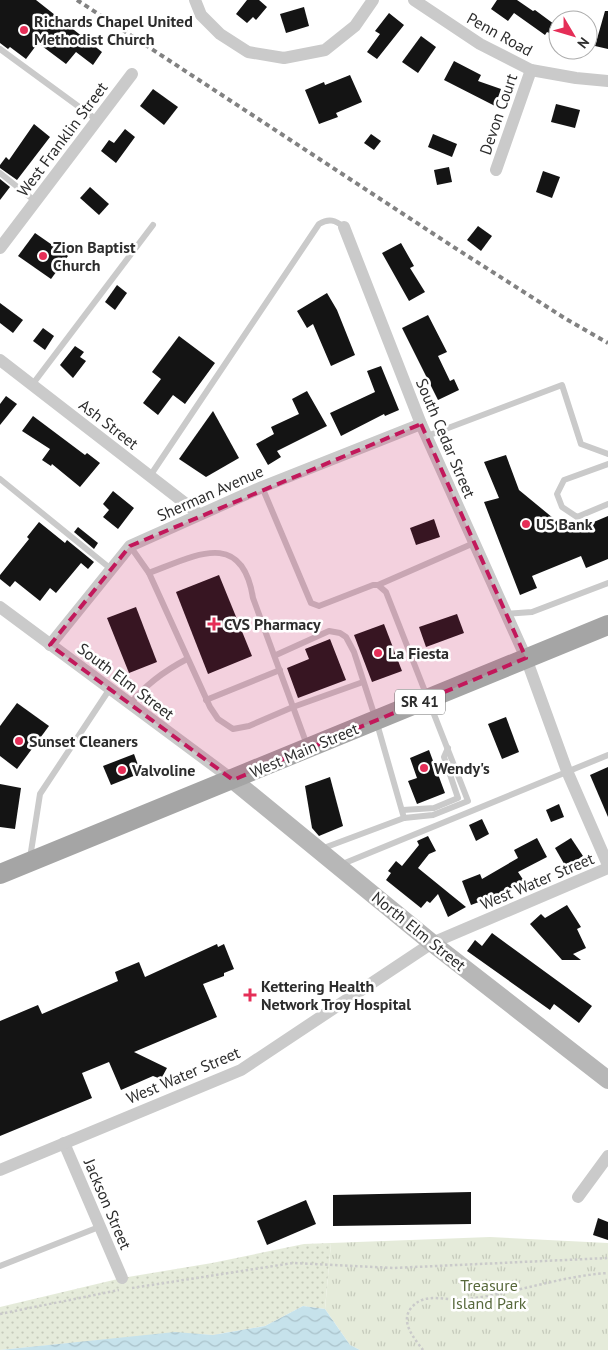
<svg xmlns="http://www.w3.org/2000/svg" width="608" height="1350" font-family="'PT Sans',sans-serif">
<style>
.grass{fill:url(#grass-dots)}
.park{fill:url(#park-tufts)}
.water{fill:url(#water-waves)}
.building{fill:#141414}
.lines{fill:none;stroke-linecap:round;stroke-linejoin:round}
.path{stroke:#cacaca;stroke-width:2.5;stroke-dasharray:2.5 2.5;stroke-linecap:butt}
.lane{stroke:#cacaca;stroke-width:6}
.street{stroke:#cacaca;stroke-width:12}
.secondary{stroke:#b7b7b7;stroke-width:18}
.primary{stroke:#a5a5a5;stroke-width:20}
.rail{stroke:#828282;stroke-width:4;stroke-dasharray:5 4;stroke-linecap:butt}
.marked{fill:#c2185b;fill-opacity:0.2;stroke:#c2185b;stroke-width:4;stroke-dasharray:10 6;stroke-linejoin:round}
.poi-dot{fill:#e52e57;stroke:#fff;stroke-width:2}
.labels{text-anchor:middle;stroke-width:5;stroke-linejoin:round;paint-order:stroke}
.shield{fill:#fff;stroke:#6c6c6c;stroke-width:1}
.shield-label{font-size:15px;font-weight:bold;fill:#2d2d2d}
.poi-label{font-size:16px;font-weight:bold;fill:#2d2d2d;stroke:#fff;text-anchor:start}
.street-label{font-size:16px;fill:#2d2d2d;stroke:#fff}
.park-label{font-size:16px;fill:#57683b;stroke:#fff}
</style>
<defs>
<pattern id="grass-dots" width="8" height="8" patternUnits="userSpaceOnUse" patternTransform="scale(1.25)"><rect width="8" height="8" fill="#e5ebda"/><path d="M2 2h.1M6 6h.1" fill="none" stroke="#c5cabb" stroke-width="1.8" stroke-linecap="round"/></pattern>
<pattern id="park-tufts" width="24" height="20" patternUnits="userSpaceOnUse" patternTransform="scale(1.25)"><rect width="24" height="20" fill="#e5ebda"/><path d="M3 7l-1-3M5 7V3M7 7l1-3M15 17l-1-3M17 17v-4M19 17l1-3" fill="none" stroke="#c5cabb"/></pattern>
<pattern id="water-waves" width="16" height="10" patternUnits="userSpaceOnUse" patternTransform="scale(1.25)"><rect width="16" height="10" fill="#c6e2eb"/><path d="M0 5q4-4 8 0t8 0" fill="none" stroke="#aac2ca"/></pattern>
</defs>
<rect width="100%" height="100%" fill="#fff"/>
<polygon class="grass" points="331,1243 325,1309 303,1306 265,1326 213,1335 175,1333 0,1350 0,1307 122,1278 212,1263 304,1244"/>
<polygon class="park" points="490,1237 608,1243 608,1350 360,1350 350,1345 325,1309 331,1243"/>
<polygon class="water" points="303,1306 325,1309 350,1345 360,1350 0,1350 175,1332 213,1335 265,1326"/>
<g class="building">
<polygon points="0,0 36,0 102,52 93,65 76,52 66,64 38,43 26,59 10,47 8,49 0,43"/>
<polygon points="247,0 259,0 267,7 256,20 253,17 247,23 236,14"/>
<polygon points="497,0 517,0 533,11 535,10 558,27 558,37 547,32 545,35 514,13 508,21 491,9"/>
<polygon points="304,7 309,26 286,33 280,14"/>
<polygon points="605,11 608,11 608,49 595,46"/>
<polygon points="389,13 404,25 377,59 367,52 380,34 375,31"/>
<polygon points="421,36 436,47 418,73 402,62"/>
<polygon points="454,61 481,75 478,81 501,89 495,106 444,80"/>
<polygon points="350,75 362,102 336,113 338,117 319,124 305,90 324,82 325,85"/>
<polygon points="153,89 178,107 164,125 140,106"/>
<polygon points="556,104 580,110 575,128 551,122"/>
<polygon points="34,124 50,137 17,180 0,168 0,165 6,157 9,160"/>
<polygon points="125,129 135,137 116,163 101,151 109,140 114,143"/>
<polygon points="371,134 381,141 374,150 364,143"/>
<polygon points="433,134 457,144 452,157 428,147"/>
<polygon points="449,167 452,182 437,185 434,170"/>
<polygon points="543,171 560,177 552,198 536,192"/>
<polygon points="0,179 10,187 0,200"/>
<polygon points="90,187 109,204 99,215 80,198"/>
<polygon points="478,226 492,236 481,251 467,240"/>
<polygon points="35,233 68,256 51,279 18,256"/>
<polygon points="401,243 414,266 410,268 425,292 409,301 382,253"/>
<polygon points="117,285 127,293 115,310 105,302"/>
<polygon points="327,293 337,310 355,355 331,366 313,324 307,328 297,311"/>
<polygon points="0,303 23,320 13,333 0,323"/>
<polygon points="428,315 447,352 438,356 450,381 454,379 459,390 438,400 402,328"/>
<polygon points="43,328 54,336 45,350 33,341"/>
<polygon points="179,336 215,363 185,404 173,395 158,415 143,403 161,379 152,372"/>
<polygon points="75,346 84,352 80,357 86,361 73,378 60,365"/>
<polygon points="381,366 399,410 385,416 384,414 341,436 330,413 375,392 367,371"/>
<polygon points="307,391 327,426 277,451 281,457 268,465 256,444 274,434 271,427 299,414 292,399"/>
<polygon points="6,396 17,404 0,425 0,404"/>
<polygon points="213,411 239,458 206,477 179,459"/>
<polygon points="33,416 85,455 87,453 100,463 80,487 52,464 51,466 42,460 50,449 22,431"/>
<polygon points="506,455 519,490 570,532 608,516 608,559 586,568 581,556 532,576 537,588 520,595 484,502 499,498 484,462"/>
<polygon points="113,491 134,508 118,529 103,517 109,510 103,504"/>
<polygon points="434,519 440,537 416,545 410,528"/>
<polygon points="39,522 65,543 67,540 94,562 88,569 81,563 56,593 50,588 40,601 15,581 10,587 0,579 0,575 29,539 27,537"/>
<polygon points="78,527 98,543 94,549 74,532"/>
<polygon points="219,575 252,656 208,674 176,592"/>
<polygon points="136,607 157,662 129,673 107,618"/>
<polygon points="457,614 464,633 426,647 419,627"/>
<polygon points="384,624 402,671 372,682 354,635"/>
<polygon points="330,639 346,680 298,698 287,668 309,659 305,649"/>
<polygon points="17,703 49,726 17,769 0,756 0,726"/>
<polygon points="506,717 519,752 502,759 488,724"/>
<polygon points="429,750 445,793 417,804 408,781 417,778 410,758"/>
<polygon points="134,754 141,773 111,785 103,766"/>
<polygon points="608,767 608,817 590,775"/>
<polygon points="330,777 343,826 319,836 312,828 305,786"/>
<polygon points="0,784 21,788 15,829 0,827"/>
<polygon points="559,804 564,817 551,822 546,810"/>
<polygon points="482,819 489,834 476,841 469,825"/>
<polygon points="428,836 436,851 429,854 418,868 466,907 448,917 438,894 430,903 427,901 421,908 386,880 391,873 388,871 396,861 402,866 419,845 417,841"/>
<polygon points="537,838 547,857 518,872 524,881 505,892 471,905 462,881 480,874 482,879 518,858 514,850"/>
<polygon points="571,838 583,856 566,867 555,848"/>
<polygon points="567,905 581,927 577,929 586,948 573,954 581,960 562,960 530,924 541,914 545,918"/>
<polygon points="492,933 592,1006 579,1023 554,1004 550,1010 467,951 475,940 482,946"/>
<polygon points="217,944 218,947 224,944 234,969 224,973 224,976 203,984 217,1017 134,1052 167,1068 161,1079 153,1076 121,1090 109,1062 82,1073 92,1098 0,1136 0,1021 38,1005 42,1014 118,981 115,972 139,962 145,977"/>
<polygon points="471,1192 471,1224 333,1226 333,1195"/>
<polygon points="306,1200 316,1224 267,1245 257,1221"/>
<polygon points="598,1218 608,1222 608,1240 593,1235"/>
</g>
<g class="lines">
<g class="path">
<polyline points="132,1288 293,1263 393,1268 608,1258"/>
<polyline points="0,1314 119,1290"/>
<path d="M423,1350C414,1338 399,1321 412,1307C426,1291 447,1302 466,1299C514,1294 560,1276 608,1273"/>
</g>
<g class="lane">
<polyline points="0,49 97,120"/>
<polyline points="0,173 35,201"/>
<polyline points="32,385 153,225"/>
<polyline points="427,436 562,385 581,444 608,454"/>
<polyline points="608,464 564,480 557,494 562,507 577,517 608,504"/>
<path d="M150,476L319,224C329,218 335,220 344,227"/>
<polyline points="0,479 111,569"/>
<polyline points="262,487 311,603 319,606 373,585 378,585 386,592 468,801 433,815 404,818 376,720 354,652 346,637 340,633 329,631 276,655"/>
<polyline points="130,546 149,573 210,707 218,719 233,729 249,726 293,707 363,682"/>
<path d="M149,573C194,556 242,528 253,598L307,745"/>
<polyline points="378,585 474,543"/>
<polyline points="506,614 532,612 608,583"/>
<polyline points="206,700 280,670"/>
<path d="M130,704C146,684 164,671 187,659"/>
<polyline points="403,810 434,808 458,798 444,757 448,748"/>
<polyline points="321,849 404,818"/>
<polyline points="30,858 40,794 109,690"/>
<polyline points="340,865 608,755"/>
<polyline points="0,1266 99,1227"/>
</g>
<g class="street">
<polyline points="195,0 201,15 220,34 248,52 284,58 325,50 355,26 373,0"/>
<polyline points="414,0 480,44 531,70 576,78 608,81"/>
<polyline points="496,170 531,70"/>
<polyline points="344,227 421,424 526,658 567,771 608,865"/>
<polyline points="0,248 132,74"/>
<polyline points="0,360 199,514"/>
<polyline points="0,607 233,780"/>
<polyline points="50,645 130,546 262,487 421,424"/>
<polyline points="64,1143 122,1278"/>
<polyline points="0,1170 241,1070 432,943 608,868"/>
<polyline points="578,1197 608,1156"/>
</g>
<polyline class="secondary" points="233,780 432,943 608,1080"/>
<polyline class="primary" points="0,874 608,625"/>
<polyline class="rail" points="77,0 452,246 566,319 608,343"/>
</g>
<path class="marked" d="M421,424L526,658L233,780L50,645L130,546Z"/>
<g class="poi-dot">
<circle cx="24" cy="30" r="5"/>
<circle cx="43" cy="256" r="5"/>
<circle cx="526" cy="524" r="5"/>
<path d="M211.5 616.5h5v5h5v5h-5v5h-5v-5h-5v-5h5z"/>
<circle cx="378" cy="653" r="5"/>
<circle cx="19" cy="741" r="5"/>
<circle cx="424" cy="768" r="5"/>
<circle cx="122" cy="770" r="5"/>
<path d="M247.5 987.5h5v5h5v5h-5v5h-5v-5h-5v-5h5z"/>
</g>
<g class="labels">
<rect class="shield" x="395" y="689.5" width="50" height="25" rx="4"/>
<g class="shield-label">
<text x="420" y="707">SR 41</text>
</g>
<g class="poi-label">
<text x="34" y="27">Richards Chapel United<tspan x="34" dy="18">Methodist Church</tspan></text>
<text x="53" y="253">Zion Baptist<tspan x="53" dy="18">Church</tspan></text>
<text x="536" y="530">US Bank</text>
<text x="224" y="630">CVS Pharmacy</text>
<text x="388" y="659">La Fiesta</text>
<text x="29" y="747">Sunset Cleaners</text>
<text x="434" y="774">Wendy's</text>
<text x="132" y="776">Valvoline</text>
<text x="261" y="992">Kettering Health<tspan x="261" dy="18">Network Troy Hospital</tspan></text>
</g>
<g class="street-label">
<text transform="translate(500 34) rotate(29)" y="6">Penn Road</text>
<text transform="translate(498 114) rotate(-71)" y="6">Devon Court</text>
<text transform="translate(62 139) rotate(-53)" y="6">West Franklin Street</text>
<text transform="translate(109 424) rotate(38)" y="6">Ash Street</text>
<text transform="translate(446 438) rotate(67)" y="6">South Cedar Street</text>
<text transform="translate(210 493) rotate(-24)" y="6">Sherman Avenue</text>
<text transform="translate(126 681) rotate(37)" y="6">South Elm Street</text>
<text transform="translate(304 750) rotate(-23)" y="6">West Main Street</text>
<text transform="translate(537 881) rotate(-23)" y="6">West Water Street</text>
<text transform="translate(419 931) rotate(39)" y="6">North Elm Street</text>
<text transform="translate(183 1075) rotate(-23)" y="6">West Water Street</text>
<text transform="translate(108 1204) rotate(67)" y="6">Jackson Street</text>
</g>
<g class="park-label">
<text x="489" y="1291">Treasure<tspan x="489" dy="18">Island Park</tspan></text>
</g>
</g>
<g transform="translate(573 35) rotate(128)"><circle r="24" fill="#ffffff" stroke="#ababab"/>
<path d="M0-4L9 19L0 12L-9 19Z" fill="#e52e57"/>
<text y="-8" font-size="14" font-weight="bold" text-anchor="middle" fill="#2d2d2d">N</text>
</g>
</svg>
